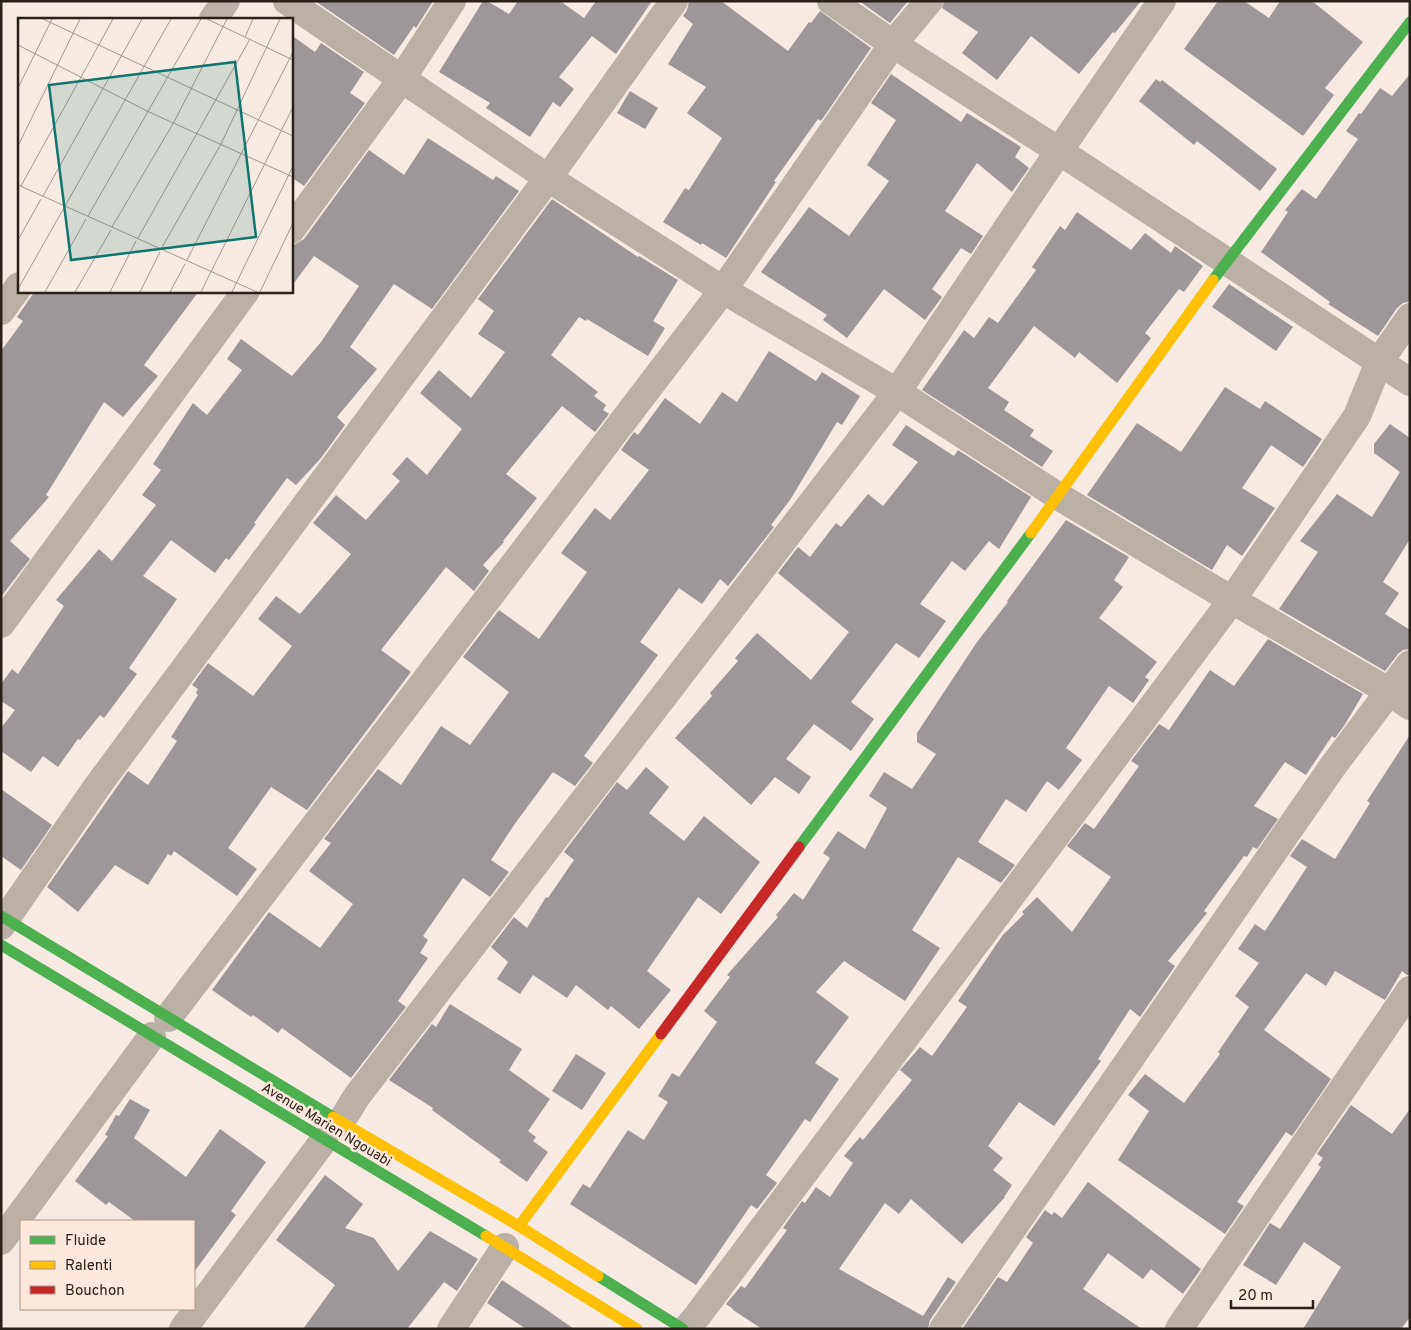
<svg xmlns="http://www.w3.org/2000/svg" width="1411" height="1330" font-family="Overpass,sans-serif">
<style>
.building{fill:#9d9799}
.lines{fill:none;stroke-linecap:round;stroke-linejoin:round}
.street{stroke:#bab0a5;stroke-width:28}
.fast{stroke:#4caf50;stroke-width:11}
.slow{stroke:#ffc107;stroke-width:11}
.jam{stroke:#c62828;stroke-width:11}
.labels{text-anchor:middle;stroke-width:5;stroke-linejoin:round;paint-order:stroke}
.street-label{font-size:14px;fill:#2b211b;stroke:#fee7db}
.inset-road{fill:none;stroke:#a59a93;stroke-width:1}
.view{fill:#0f766e;fill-opacity:0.15;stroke:#0f766e;stroke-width:2.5}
.inset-edge{fill:none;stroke:#2b211b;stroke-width:2.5}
</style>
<rect width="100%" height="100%" fill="#f6eae3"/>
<g class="building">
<polygon points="315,1 433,1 416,28 414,26 394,55"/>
<polygon points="483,1 487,1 509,14 518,1 560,1 584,18 596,1 652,1 616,54 592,36 559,77 574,89 560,107 553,102 530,137 486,108 490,103 439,72"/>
<polygon points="689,1 721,1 788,51 809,22 811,23 820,11 871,48 821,121 818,119 774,181 776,182 726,258 702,243 701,245 663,222 685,188 689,190 722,138 687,113 706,87 668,64 693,24 683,16 687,10"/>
<polygon points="859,1 908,1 890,23"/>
<polygon points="944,1 1141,1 1115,33 1113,32 1079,74 1031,36 997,80 962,53 978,32 942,8"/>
<polygon points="1218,1 1244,1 1269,18 1280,1 1312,1 1363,42 1325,88 1334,95 1303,136 1184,49"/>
<polygon points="291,35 315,52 321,43 364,72 350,93 365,103 304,186 291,177"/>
<polygon points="891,74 961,122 967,113 1021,147 1015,157 1029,168 1012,192 977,163 945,211 983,236 971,254 961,248 932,289 942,297 925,320 884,289 847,338 823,320 827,315 761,272 809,207 849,236 889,181 867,165 896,120 871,103"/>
<polygon points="1410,74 1410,299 1408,302 1403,303 1397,308 1378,336 1328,304 1330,302 1261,252 1288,212 1285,210 1302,189 1316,199 1358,139 1346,131 1359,113 1361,114 1380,88 1392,96"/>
<polygon points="1156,79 1160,82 1162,80 1277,169 1260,191 1197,141 1194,145 1139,101"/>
<polygon points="630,91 658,108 645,129 617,113"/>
<polygon points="428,138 493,180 496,176 519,191 432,309 394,284 350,347 377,369 337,417 345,425 321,458 296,485 287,478 254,523 256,524 229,560 226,558 215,573 171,540 143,576 177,599 129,668 137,674 104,718 100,715 80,740 78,739 58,767 43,756 31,772 1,751 1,728 15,710 1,701 1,684 12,669 18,674 64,606 56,600 99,549 112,561 156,505 142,495 161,470 153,464 193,403 207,415 242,370 227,359 241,339 292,376 321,342 359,286 314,256 291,287 291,249 294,245 304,239 369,150 404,175"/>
<polygon points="552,199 638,257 639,256 678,280 653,321 665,328 648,356 587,319 586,321 579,317 551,355 598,392 594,396 606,405 603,410 609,414 595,432 562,406 506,474 537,498 503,541 504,542 483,565 489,571 474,591 446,567 381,650 411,672 307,810 271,787 228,848 257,869 237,896 174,851 171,856 168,854 148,885 115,865 78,912 47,887 128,771 148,785 177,741 171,737 198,695 196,693 198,689 192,685 208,663 253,696 292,646 258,619 276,596 300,614 351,554 313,523 336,495 366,520 400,481 392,474 407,457 427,475 462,429 420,393 439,370 471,398 505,352 478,334 494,311 478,299"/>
<polygon points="1077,212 1131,250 1145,233 1171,253 1175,246 1203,266 1184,292 1179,289 1145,333 1151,338 1117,383 1079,352 1075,358 1034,326 988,388 1009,402 1004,410 1034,430 1030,436 1053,451 1042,467 922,390 964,330 974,338 989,317 998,323 1036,270 1032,267 1060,226 1065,230"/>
<polygon points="1229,284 1293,327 1276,351 1212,307"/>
<polygon points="35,291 199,291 144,365 158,376 123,417 104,402 46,495 49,497 10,541 30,559 1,597 1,351 23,321 17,317"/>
<polygon points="769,351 816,381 822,372 860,396 842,425 837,422 790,500 771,525 774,527 728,586 720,579 702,604 679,588 640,642 658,655 584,756 593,763 575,786 553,772 514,825 491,860 509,872 490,897 463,878 423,936 428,940 420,953 428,958 398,1001 406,1007 351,1078 282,1028 278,1033 253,1015 251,1017 212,990 269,912 320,948 353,904 309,871 331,843 324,839 378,769 401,785 441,726 470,745 509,692 463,657 499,610 539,639 587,572 561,553 595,508 610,520 649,470 621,450 634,432 638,435 665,398 700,424 722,392 737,402"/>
<polygon points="1225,387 1260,409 1265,401 1322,439 1303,467 1271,445 1242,488 1275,508 1242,556 1227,545 1212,570 1087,495 1137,423 1181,452"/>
<polygon points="1390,424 1410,438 1410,539 1383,582 1399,593 1385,614 1410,630 1410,649 1403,650 1398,654 1385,671 1279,609 1318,552 1300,541 1337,494 1372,517 1400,472 1374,453 1374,444"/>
<polygon points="906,425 954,456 958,450 1031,497 999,549 989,541 965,571 952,561 920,604 946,621 919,658 896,643 851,702 874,719 851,751 814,724 786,759 811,777 799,794 775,777 751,805 675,738 712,696 710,693 738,661 735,658 757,633 811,680 849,632 778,573 798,547 810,557 836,523 841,527 868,494 883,506 918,462 892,445"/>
<polygon points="1066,520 1129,557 1114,580 1123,587 1099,618 1157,662 1145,677 1149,680 1133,703 1109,686 1066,748 1082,760 1059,790 1047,781 1026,812 1006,799 978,842 1015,865 1001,883 958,857 912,930 940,948 905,1001 844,961 816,992 849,1017 815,1063 839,1079 810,1122 805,1119 766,1175 777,1183 757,1209 751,1205 696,1285 570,1204 583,1184 590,1188 628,1130 644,1140 668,1102 658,1096 672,1073 679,1077 717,1022 704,1011 730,977 727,975 778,917 776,915 794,893 803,900 830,858 823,853 838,831 865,849 887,808 869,796 884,772 912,789 936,754 917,742 917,733 977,642 1008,602 1007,601"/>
<polygon points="1268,639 1363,694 1344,726 1335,738 1332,736 1306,775 1285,762 1254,806 1278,819 1257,849 1253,847 1247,857 1244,856 1204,911 1207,913 1168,961 1175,966 1140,1017 1130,1009 1098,1059 1101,1061 1054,1126 1019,1102 988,1146 1003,1158 993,1170 1012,1185 1004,1197 1005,1197 962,1244 911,1199 899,1214 885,1203 839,1269 923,1316 948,1277 956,1282 930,1320 928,1329 762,1329 733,1310 733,1309 726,1304 741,1286 745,1288 787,1230 783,1228 802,1201 805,1203 816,1187 830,1197 853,1163 844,1156 860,1137 863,1140 912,1080 900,1070 920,1047 932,1056 967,1007 958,1001 1002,936 1024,914 1022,912 1037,897 1072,932 1111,877 1067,846 1085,823 1094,829 1139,766 1131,761 1159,724 1169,730 1210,670 1234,686"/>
<polygon points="1410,735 1410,975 1407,975 1402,971 1385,1000 1335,971 1326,986 1306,973 1264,1030 1331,1079 1292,1136 1286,1132 1237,1202 1244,1206 1225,1234 1118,1160 1149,1111 1128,1095 1145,1074 1184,1103 1220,1054 1218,1052 1249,1007 1235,996 1259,963 1238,949 1255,924 1265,931 1307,867 1290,856 1302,839 1335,859 1370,803 1367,801"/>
<polygon points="646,767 669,787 649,813 684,841 704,816 760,862 721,914 698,897 647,971 671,990 639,1029 611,1006 608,1010 576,985 567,998 533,975 520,994 497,979 508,962 491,947 514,917 527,928 546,897 548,898 574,860 564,852 617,782 627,790"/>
<polygon points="1,789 52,825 21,870 1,856"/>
<polygon points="450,1004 522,1049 509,1070 550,1099 528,1131 536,1137 533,1141 548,1152 527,1182 499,1162 501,1160 432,1110 433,1108 389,1080 432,1024 436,1027"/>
<polygon points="576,1054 606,1073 582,1110 552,1091"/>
<polygon points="130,1099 150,1110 134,1138 186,1177 220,1129 266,1162 231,1211 236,1215 194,1272 194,1221 135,1221 109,1202 106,1205 75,1181 108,1136 105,1135 116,1115 119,1116"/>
<polygon points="1351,1105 1392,1134 1410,1109 1410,1317 1401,1329 1303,1329 1341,1267 1304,1242 1276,1285 1243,1265 1270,1223 1280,1229 1321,1167 1318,1165 1323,1158 1317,1154"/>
<polygon points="325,1175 363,1204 345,1228 374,1238 398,1271 430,1231 478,1259 457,1291 444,1282 407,1329 303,1329 335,1285 276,1240"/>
<polygon points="1088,1182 1201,1269 1183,1294 1151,1269 1143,1279 1108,1253 1083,1289 1142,1329 962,1329 998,1277 1007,1282 1033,1243 1026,1237 1045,1210 1052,1215 1054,1212 1062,1218"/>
<polygon points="502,1280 547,1310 574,1329 526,1329 487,1303"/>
</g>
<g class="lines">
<g class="street">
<polyline points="287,1 548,178 723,290 897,392 1058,496 1232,600 1390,692 1410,706"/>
<polyline points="831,1 893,44 1059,151 1410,382"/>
<polyline points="213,19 226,1"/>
<polyline points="291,230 401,80 452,1"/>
<polyline points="1,311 19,286"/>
<polyline points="1,624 246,291"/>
<polyline points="1,926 96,788 548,178 674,1"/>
<polyline points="168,1018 723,290 893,44 929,1"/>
<polyline points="341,1122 357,1096 897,392 1059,151 1162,1"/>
<polyline points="1,1241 152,1036"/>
<polyline points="183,1329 324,1140"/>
<polyline points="451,1329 505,1247"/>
<polyline points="686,1329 698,1315 1232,600 1357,416 1379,362 1410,317"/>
<polyline points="943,1329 1333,766 1410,664"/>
<polyline points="1179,1329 1410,990"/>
</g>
<g class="fast">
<polyline points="1213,280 1410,22"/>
<polyline points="799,847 1031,533"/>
<polyline points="1,916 333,1117"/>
<polyline points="1,945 486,1236"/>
<polyline points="598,1276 683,1329"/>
</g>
<g class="slow">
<polyline points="1031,533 1213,280"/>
<polyline points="333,1117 519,1226 598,1276"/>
<polyline points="519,1226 661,1034"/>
<polyline points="486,1236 637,1329"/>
</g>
<polyline class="jam" points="661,1034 799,847"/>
</g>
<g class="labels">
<g class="street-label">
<text transform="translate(327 1124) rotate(31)" y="5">Avenue Marien Ngouabi</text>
</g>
</g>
<g transform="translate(18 18)">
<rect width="275" height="275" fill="#f6eae3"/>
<path class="inset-road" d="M25,1L275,118M189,1L275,42M227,19L235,1M0,27L131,94L275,159M0,70L34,1M0,128L62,1M0,167L239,274M3,168L95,1M25,178L124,1M70,198L183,1M94,209L156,104L209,1M120,220L232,21M0,222L23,181M143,231L203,126L262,1M169,242L275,34M0,271L153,1M27,274L68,201M57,274L93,212M92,274L118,223M122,274L142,234M152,274L167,246M183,274L275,89M214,274L275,148M242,274L275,205"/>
<path class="view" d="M217,44L238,219L53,242L31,67Z"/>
<rect width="275" height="275" class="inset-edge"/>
</g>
<rect width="1411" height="1330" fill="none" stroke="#2b211b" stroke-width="5"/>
<rect x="20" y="1220" width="175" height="90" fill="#fee7db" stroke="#aa988e"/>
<rect x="30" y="1236" width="25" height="8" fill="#4caf50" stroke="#aa988e"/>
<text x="65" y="1245" font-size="15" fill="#2b211b">Fluide</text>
<rect x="30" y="1261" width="25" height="8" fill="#ffc107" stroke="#aa988e"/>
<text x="65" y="1270" font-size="15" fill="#2b211b">Ralenti</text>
<rect x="30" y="1286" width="25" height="8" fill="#c62828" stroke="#aa988e"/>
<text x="65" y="1295" font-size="15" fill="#2b211b">Bouchon</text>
<path d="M1231 1300v8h82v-8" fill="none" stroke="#2b211b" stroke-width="2.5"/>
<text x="1238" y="1300" font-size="15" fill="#2b211b" stroke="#fee7db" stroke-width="4" paint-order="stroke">20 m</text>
</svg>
